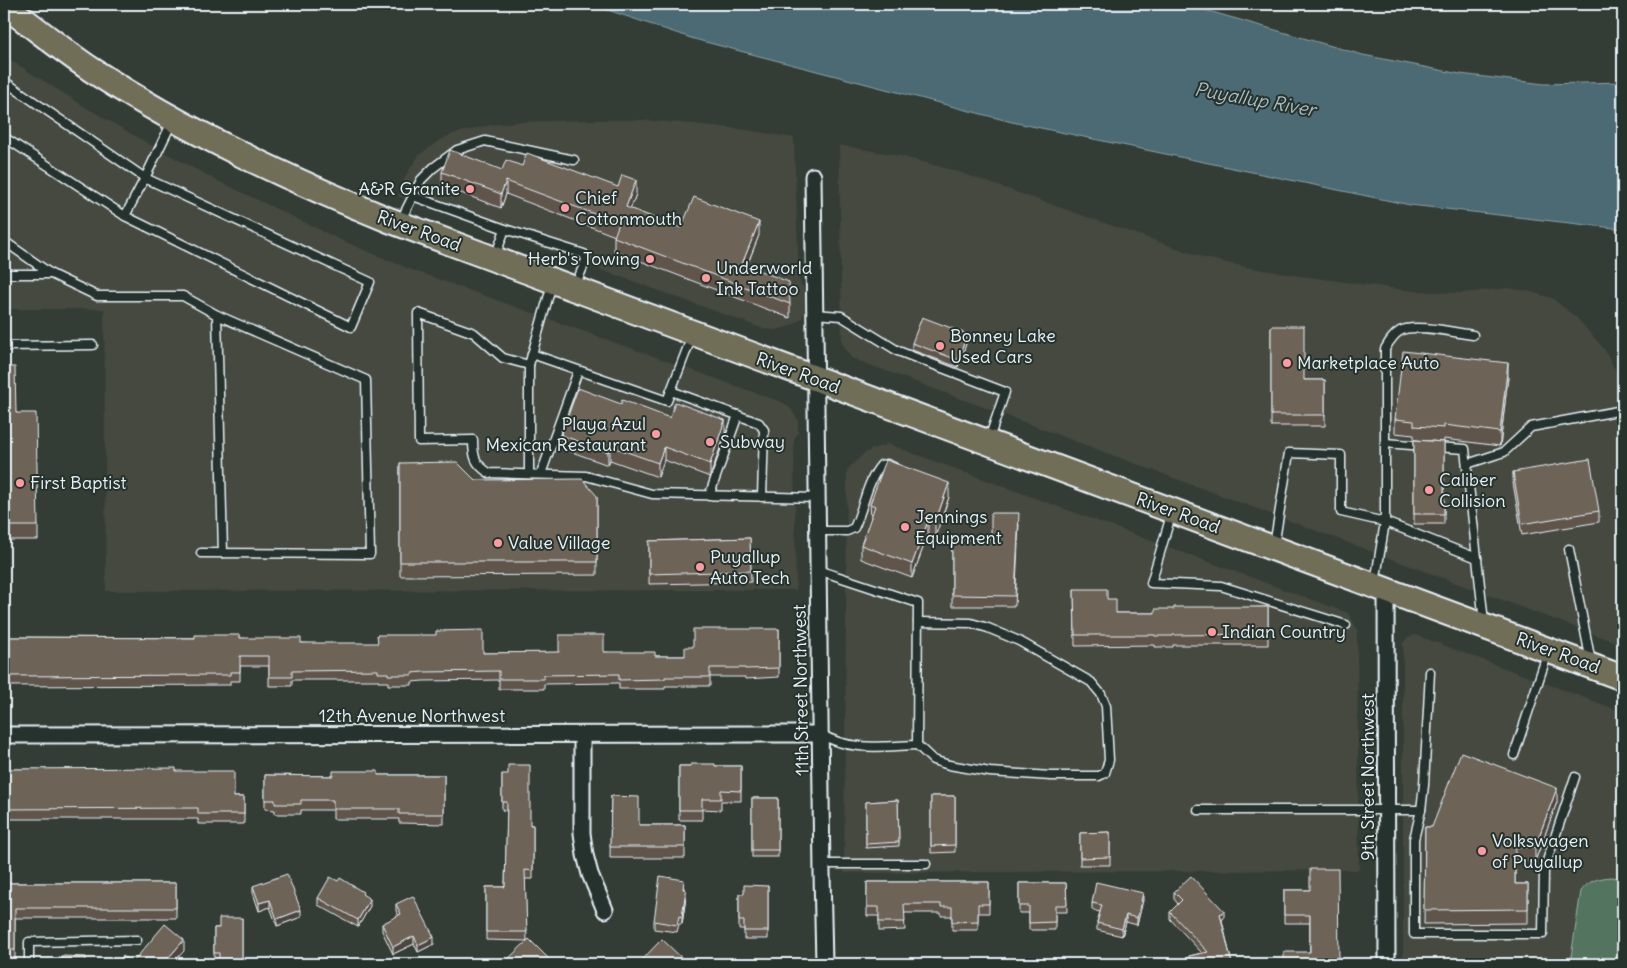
<svg xmlns="http://www.w3.org/2000/svg" width="1627" height="968" font-family="Delius,sans-serif">
<style>
.built{fill:#45483f}
.green{fill:#52745f;stroke:#9db2ac}
.water{fill:#4c6b73;stroke:#8aa1a8}
.lines{fill:none;stroke-linecap:round;stroke-linejoin:round}
.service-casing{stroke:#e8f1f8;stroke-width:11}
.minor-casing{stroke:#e8f1f8;stroke-width:19}
.primary-casing{stroke:#e8f1f8;stroke-width:28}
.service{stroke:#26332d;stroke-width:8}
.minor{stroke:#26332d;stroke-width:15}
.primary{stroke:#716e59;stroke-width:24}
.wall{fill:#5e554b;stroke:#e8f1f8}
.shaded-wall{fill:#4c453d;stroke:#e8f1f8}
.building{fill:#6d6357;stroke:#e8f1f8}
.poi-dot{fill:#ff9aa2;stroke:#26332d;stroke-width:2}
.labels{text-anchor:middle;stroke-width:4;stroke-linejoin:round;paint-order:stroke}
.poi-label{font-size:18px;fill:#e8f1f8;stroke:#26332d;text-anchor:start}
.street-label{font-size:18px;fill:#e8f1f8;stroke:#26332d}
.water-label{font-size:19px;font-style:italic;fill:#aabbc3;stroke:#26332d}
</style>
<rect width="100%" height="100%" fill="#343d35"/>
<filter id="ink" filterUnits="userSpaceOnUse"><feTurbulence type="fractalNoise" baseFrequency=".02" numOctaves="2"/><feDisplacementMap in="SourceGraphic" scale="10" xChannelSelector="R" yChannelSelector="G"/><feConvolveMatrix kernelMatrix="1 2 1 2 8 2 1 2 1" color-interpolation-filters="sRGB"/></filter>
<g filter="url(#ink)">
<g class="built">
<polygon points="4,56 87,108 149,144 212,178 341,240 407,268 784,403 791,409 798,420 798,433 794,440 796,590 106,591 104,309 4,309"/>
<polygon points="596,120 641,120 694,124 741,129 794,138 799,280 807,294 808,302 802,318 794,324 785,328 774,330 764,329 398,196 406,175 419,155 440,140 453,134 490,125 516,122"/>
<polygon points="839,145 900,156 953,170 1205,258 1246,267 1301,276 1413,291 1462,293 1508,288 1528,291 1552,298 1578,319 1604,349 1623,384 1623,645 851,358 842,343"/>
<polygon points="888,444 1348,613 1357,629 1359,870 844,873 847,470 863,454 875,448"/>
<polygon points="1416,635 1623,712 1623,879 1612,877 1585,885 1581,891 1570,964 1403,964 1403,643 1408,637"/>
</g>
<path class="green" d="M1612,877L1623,879V964H1570L1581,891C1589,880 1599,878 1612,877Z"/>
<polygon class="water" points="590,4 1184,4 1363,55 1460,74 1544,84 1623,82 1623,229 1410,205 1012,122 694,39"/>
<g class="lines">
<g class="service-casing">
<g id="service">
<polyline points="4,81 145,178 173,120"/>
<polyline points="4,137 125,216"/>
<polygon points="145,178 370,282 351,327 125,216"/>
<polyline points="413,196 505,229 584,254 586,260 575,286"/>
<polyline points="400,222 421,180 433,168 457,150 485,141 574,160"/>
<polyline points="4,241 51,274 97,296 183,296 217,315 366,380 370,554 201,553"/>
<polyline points="495,257 505,229"/>
<polyline points="4,274 51,274"/>
<polyline points="814,314 841,316 898,351 1005,392 989,439"/>
<polyline points="217,315 223,553"/>
<polyline points="4,346 93,345"/>
<polyline points="532,354 667,401 692,336"/>
<path d="M529,365L503,358L474,333L418,313L419,441L473,440C473,457 475,464 489,473L586,476L652,494L817,498"/>
<polyline points="671,391 759,423 764,430 762,497"/>
<polyline points="1385,443 1424,446"/>
<polyline points="1435,447 1465,449 1484,622"/>
<polyline points="1467,464 1504,452 1531,427 1623,410"/>
<polyline points="529,474 529,365 552,284"/>
<polyline points="541,474 578,371"/>
<polyline points="709,496 738,415"/>
<polyline points="1172,512 1151,583 1221,586 1346,625"/>
<path d="M817,531H847L854,528C864,507 866,483 881,465L887,464L894,467"/>
<polyline points="1274,546 1289,453 1341,455 1341,512 1385,522 1477,558"/>
<polyline points="1569,549 1591,662"/>
<path d="M818,570L918,603L917,745C885,746 849,752 821,734"/>
<path d="M1375,583L1385,522V349C1389,342 1393,335 1400,331C1413,323 1457,333 1473,335"/>
<polyline points="1430,672 1424,785 1421,810 1414,839 1414,934 1543,934 1544,870 1575,777"/>
<polyline points="917,745 933,760 949,765 990,772 1051,776 1099,776 1105,773 1109,760 1106,706 1101,694 1091,682 1019,641 988,628 971,623 918,622"/>
<polyline points="1514,755 1548,652"/>
<polyline points="1198,810 1421,810"/>
<polyline points="822,864 926,864"/>
<polyline points="29,964 29,942 137,940"/>
</g>
</g>
<g class="minor-casing">
<g id="minor">
<polyline points="813,176 822,873 824,964"/>
<polyline points="1386,589 1387,964"/>
<polyline points="4,735 820,734"/>
<polyline points="582,735 582,833 585,855 590,874 605,910"/>
</g>
</g>
<g class="primary-casing">
<path id="primary" d="M4,5C33,26 62,50 92,70C185,131 286,178 389,220L1623,678"/>
</g>
<use href="#service" class="service"/>
<use href="#minor" class="minor"/>
<use href="#primary" class="primary"/>
</g>
<g class="wall">
<polygon points="522,166 636,194 630,209 681,228 759,235 747,266 790,304 790,318 614,251 614,237 615,236 506,194 501,208 442,186 442,172 502,170"/>
<polygon points="1271,326 1304,380 1325,380 1325,426 1271,426"/>
<polygon points="967,341 958,367 912,350 912,343"/>
<polygon points="4,367 16,413 38,526 38,540 4,540"/>
<polygon points="1508,377 1500,446 1444,439 1444,442 1414,440 1414,435 1395,433 1395,419"/>
<polygon points="621,404 725,434 710,477 664,460 658,477 610,460 608,465 561,448 561,435"/>
<polygon points="1414,440 1444,442 1444,524 1414,524"/>
<polygon points="400,463 475,480 597,496 597,575 400,576"/>
<polygon points="1513,472 1599,511 1599,522 1522,535 1513,483"/>
<polygon points="949,497 935,537 928,534 912,578 861,559 861,545 871,519 870,504"/>
<polygon points="1019,524 1015,606 952,606 952,540 991,540"/>
<polygon points="750,538 751,582 649,584 649,541"/>
<polygon points="1074,589 1116,613 1155,613 1174,609 1268,607 1268,645 1173,645 1173,647 1155,647 1155,645 1075,646"/>
<polygon points="779,629 779,677 745,679 745,677 710,677 710,686 665,686 665,689 619,689 619,683 544,684 544,689 499,689 499,680 423,681 412,682 412,685 388,685 388,682 378,682 378,680 292,680 292,686 269,686 269,666 240,666 240,681 230,681 230,685 4,686 4,637 240,638 301,643 483,653 604,652 655,656 685,656 693,647"/>
<polygon points="679,766 741,766 741,801 721,801 721,810 702,809 702,820 679,820"/>
<polygon points="4,769 176,771 234,797 244,797 244,824 198,824 198,819 4,819"/>
<polygon points="502,774 530,825 533,825 533,879 525,879 527,941 486,940 486,887 505,887 507,811 502,810"/>
<polygon points="265,775 333,776 378,775 444,775 444,824 399,823 399,819 333,819 333,810 301,810 301,814 275,814 275,810 265,809"/>
<polygon points="611,796 639,825 685,825 685,858 610,858"/>
<polygon points="931,796 955,796 955,852 931,853"/>
<rect x="752" y="798" width="26" height="59"/>
<polygon points="898,800 899,846 866,848 866,802"/>
<polygon points="1557,802 1535,861 1515,861 1515,884 1528,884 1528,923 1424,924 1425,827 1432,827"/>
<polygon points="1110,832 1110,865 1080,865 1080,833"/>
<polygon points="867,882 989,882 989,913 978,913 978,930 952,930 952,916 941,916 941,913 904,913 905,930 879,931 879,916 867,916"/>
<polygon points="4,883 176,883 176,918 15,918 15,961 4,961"/>
<polygon points="1019,883 1066,883 1067,912 1055,912 1055,930 1029,930 1029,913 1019,913"/>
<polygon points="253,886 301,917 277,926 270,907 259,911 253,893"/>
<polygon points="768,886 768,939 744,939 744,929 739,929 739,894 744,894"/>
<polygon points="684,887 684,890 686,897 682,924 679,924 677,932 654,929 654,921"/>
<polygon points="1284,890 1310,890 1310,952 1310,923 1284,923"/>
<polygon points="1174,892 1224,918 1222,920 1232,964 1189,964 1189,956 1202,953 1170,919 1170,912 1178,904 1174,899"/>
<polygon points="363,895 370,906 358,927 318,905 318,898"/>
<polygon points="1143,900 1137,925 1126,922 1122,936 1097,930 1097,923 1100,912 1092,910 1092,903"/>
<polygon points="396,904 434,944 418,952 414,944 393,954 382,931 382,924 399,916 396,911"/>
<polygon points="242,918 242,964 219,964 219,961 214,960 214,928 219,928"/>
</g>
<g class="shaded-wall">
<polygon points="636,180 636,194 626,221 626,207"/>
<polygon points="506,181 506,194 501,208 501,194"/>
<polygon points="759,222 759,235 742,278 742,264"/>
<polygon points="967,334 967,341 958,367 958,360"/>
<polygon points="1508,363 1508,377 1500,446 1500,432"/>
<polygon points="725,420 725,434 710,477 710,464"/>
<polygon points="610,446 610,460 608,465 608,452"/>
<polygon points="664,447 664,460 658,477 658,463"/>
<polygon points="949,483 949,497 935,537 935,523"/>
<polygon points="928,521 928,534 912,578 912,564"/>
<polygon points="1557,788 1557,802 1535,861 1535,847"/>
<polygon points="686,890 686,897 682,924 682,917"/>
<polygon points="1143,893 1143,900 1137,925 1137,918"/>
<polygon points="370,899 370,906 358,927 358,920"/>
<polygon points="270,900 270,907 259,911 259,903"/>
<polygon points="301,910 301,917 277,926 277,919"/>
<polygon points="1224,911 1224,918 1220,921 1220,914"/>
<polygon points="1126,915 1126,922 1122,936 1122,929"/>
<polygon points="414,936 414,944 393,954 393,947"/>
<polygon points="434,937 434,944 418,952 418,945"/>
<polygon points="184,940 184,951 172,964 163,964"/>
</g>
<g class="building">
<polygon points="450,150 502,170 506,160 522,166 527,153 618,187 622,175 636,180 626,207 681,228 694,197 759,222 742,264 789,282 790,304 614,237 619,223 506,181 501,194 442,172"/>
<polygon points="922,317 967,334 958,360 912,343"/>
<polygon points="1271,326 1304,326 1304,380 1325,380 1325,415 1271,415"/>
<polygon points="1403,351 1508,363 1500,432 1444,425 1444,428 1414,426 1414,421 1395,419"/>
<polygon points="4,367 15,367 16,413 36,413 38,526 4,526"/>
<polygon points="578,388 621,404 622,400 670,418 675,402 725,420 710,464 664,447 658,463 610,446 608,452 561,435"/>
<polygon points="1414,440 1444,442 1444,514 1414,514"/>
<polygon points="1590,459 1599,511 1522,524 1513,472"/>
<polygon points="886,460 949,483 935,523 928,521 912,564 861,545 875,506 870,504"/>
<polygon points="457,462 475,480 582,479 597,496 597,562 400,562 400,463"/>
<polygon points="991,513 1019,513 1015,596 952,595 952,540 991,540"/>
<polygon points="750,538 751,571 649,574 649,541"/>
<polygon points="1074,589 1107,589 1107,599 1116,599 1116,613 1155,613 1155,609 1174,609 1174,607 1268,607 1268,634 1173,635 1173,636 1155,636 1155,635 1075,635"/>
<polygon points="693,629 779,629 779,668 745,669 745,668 710,668 710,677 665,677 665,679 619,680 619,674 544,675 544,679 499,679 499,671 423,672 412,673 412,675 388,675 388,673 378,673 378,670 292,671 292,677 269,677 269,656 240,656 240,672 230,672 230,675 4,676 4,637 195,638 195,635 240,635 240,638 301,638 301,643 378,643 377,635 436,635 436,631 483,630 483,653 559,652 559,635 604,635 604,652 655,652 655,656 685,656 685,647 693,647"/>
<polygon points="1461,752 1557,788 1535,847 1515,848 1515,884 1528,884 1528,909 1424,910 1425,827 1432,827"/>
<polygon points="691,764 715,764 715,766 741,766 741,791 721,790 721,799 702,799 702,810 679,810 679,766 691,766"/>
<polygon points="508,765 530,765 530,825 533,825 533,871 525,870 527,932 486,932 486,887 505,887 507,802 502,802 502,774 508,774"/>
<polygon points="176,768 176,771 234,771 234,797 244,797 244,814 198,814 198,808 4,809 4,769"/>
<polygon points="333,771 378,771 378,775 444,775 444,814 399,814 399,809 333,809 333,800 301,800 301,804 275,804 275,800 265,800 265,775 333,776"/>
<polygon points="611,796 639,797 639,825 685,825 685,847 610,847"/>
<polygon points="931,796 955,796 955,845 931,846"/>
<rect x="752" y="798" width="26" height="52"/>
<polygon points="898,800 899,842 866,844 866,802"/>
<polygon points="1110,832 1110,857 1080,858 1080,833"/>
<polygon points="1310,869 1338,869 1339,964 1284,964 1284,952 1310,952 1310,915 1284,915 1284,890 1310,890"/>
<polygon points="287,874 301,910 277,919 270,900 259,903 253,886"/>
<polygon points="660,876 684,880 683,889 686,890 682,917 679,916 677,925 654,921"/>
<polygon points="1191,876 1224,911 1220,914 1232,964 1191,964 1189,956 1208,952 1170,912 1182,900 1174,892"/>
<polygon points="330,877 338,881 340,878 363,892 362,894 370,899 358,920 318,898"/>
<polygon points="867,882 989,882 989,904 978,904 978,921 952,922 952,907 941,907 941,904 904,904 905,922 879,922 879,907 867,907"/>
<polygon points="1096,882 1143,893 1137,918 1126,915 1122,929 1097,923 1102,905 1092,903"/>
<polygon points="4,883 176,883 176,908 15,908 15,950 4,950"/>
<polygon points="1019,883 1066,883 1067,905 1055,905 1055,922 1029,923 1029,906 1019,906"/>
<polygon points="744,885 768,886 768,931 744,931 744,921 739,921 739,894 744,894"/>
<polygon points="413,896 434,937 418,945 414,936 393,947 382,924 401,914 396,904"/>
<polygon points="219,918 242,918 242,963 219,963 219,953 214,953 214,928 219,928"/>
<polygon points="165,924 184,940 163,964 116,964 123,956 132,963"/>
<polygon points="529,939 554,964 503,964"/>
<polygon points="662,939 688,964 638,964"/>
<polygon points="61,956 86,957 86,964 61,964"/>
</g>
</g>
<g class="poi-dot">
<circle cx="470" cy="189" r="5"/>
<circle cx="565" cy="208" r="5"/>
<circle cx="650" cy="259" r="5"/>
<circle cx="706" cy="278" r="5"/>
<circle cx="940" cy="346" r="5"/>
<circle cx="1287" cy="363" r="5"/>
<circle cx="656" cy="434" r="5"/>
<circle cx="710" cy="442" r="5"/>
<circle cx="20" cy="483" r="5"/>
<circle cx="1429" cy="490" r="5"/>
<circle cx="905" cy="527" r="5"/>
<circle cx="498" cy="543" r="5"/>
<circle cx="700" cy="567" r="5"/>
<circle cx="1212" cy="632" r="5"/>
<circle cx="1482" cy="851" r="5"/>
</g>
<g class="labels">
<g class="poi-label">
<text x="460" y="195" text-anchor="end">A&amp;R Granite</text>
<text x="575" y="204">Chief<tspan x="575" dy="21">Cottonmouth</tspan></text>
<text x="640" y="265" text-anchor="end">Herb's Towing</text>
<text x="716" y="274">Underworld<tspan x="716" dy="21">Ink Tattoo</tspan></text>
<text x="950" y="342">Bonney Lake<tspan x="950" dy="21">Used Cars</tspan></text>
<text x="1297" y="369">Marketplace Auto</text>
<text x="646" y="430" text-anchor="end">Playa Azul<tspan x="646" dy="21">Mexican Restaurant</tspan></text>
<text x="720" y="448">Subway</text>
<text x="1439" y="486">Caliber<tspan x="1439" dy="21">Collision</tspan></text>
<text x="30" y="489">First Baptist</text>
<text x="915" y="523">Jennings<tspan x="915" dy="21">Equipment</tspan></text>
<text x="508" y="549">Value Village</text>
<text x="710" y="563">Puyallup<tspan x="710" dy="21">Auto Tech</tspan></text>
<text x="1222" y="638">Indian Country</text>
<text x="1492" y="847">Volkswagen<tspan x="1492" dy="21">of Puyallup</tspan></text>
</g>
<g class="street-label">
<text transform="translate(419 231) rotate(20)" y="6">River Road</text>
<text transform="translate(798 373) rotate(20)" y="6">River Road</text>
<text transform="translate(1178 513) rotate(20)" y="6">River Road</text>
<text transform="translate(1558 653) rotate(20)" y="6">River Road</text>
<text transform="translate(801 690) rotate(-91)" y="6">11th Street Northwest</text>
<text x="412" y="722">12th Avenue Northwest</text>
<text transform="translate(1368 777) rotate(-90)" y="6">9th Street Northwest</text>
</g>
<g class="water-label">
<text transform="translate(1255 99) rotate(10)" y="7">Puyallup River</text>
</g>
</g>
<rect width="1627" height="968" fill="none" stroke="#26332d" stroke-width="20"/>
<rect x="10" y="10" width="1607" height="948" fill="none" stroke="#e8f1f8" stroke-width="2" filter="url(#ink)"/>
</svg>
